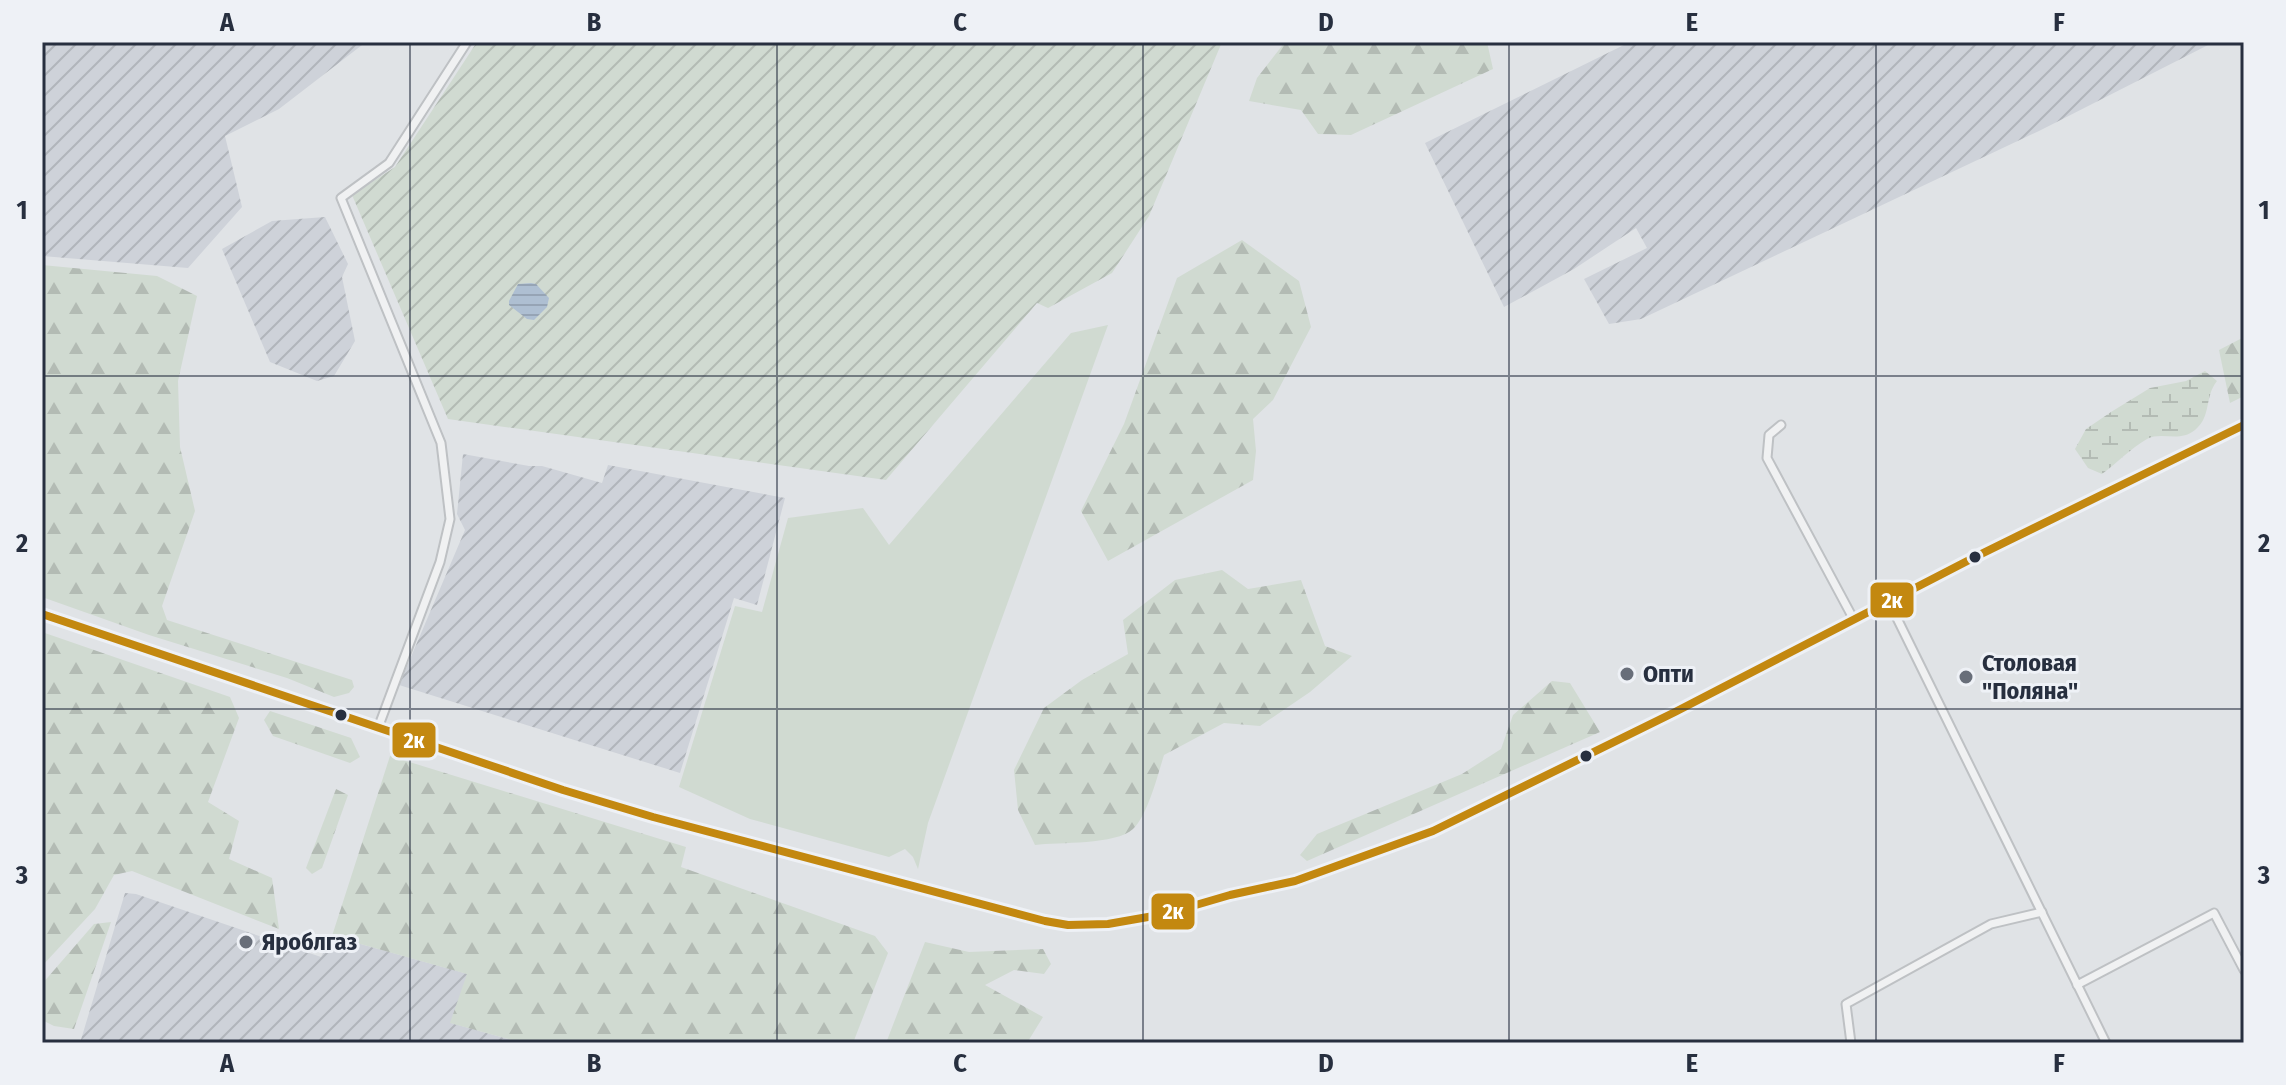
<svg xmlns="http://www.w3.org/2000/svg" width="2286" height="1085" font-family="'Fira Sans Condensed',sans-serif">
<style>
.industrial{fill:url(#industrial-furrows)}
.forest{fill:url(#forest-firs)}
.wetland{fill:url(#wetland-marsh)}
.park{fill:#d0dad1}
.garden{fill:url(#garden-furrows)}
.water{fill:url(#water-rules)}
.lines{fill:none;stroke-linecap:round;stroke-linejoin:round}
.minor-casing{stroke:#bec1c4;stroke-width:11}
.minor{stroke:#f0f1f2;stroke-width:7}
.secondary{stroke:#c1c4c8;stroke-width:10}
.bus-1-casing{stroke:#eef1f6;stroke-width:14}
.bus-1{stroke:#c38810;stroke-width:8}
.grid{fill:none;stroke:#272f3f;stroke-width:2;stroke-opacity:0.55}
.bus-dot{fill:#272f3f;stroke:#eef1f6;stroke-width:3}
.poi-dot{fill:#686e79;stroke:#eef1f6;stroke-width:3}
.labels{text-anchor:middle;stroke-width:6;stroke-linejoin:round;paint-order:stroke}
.poi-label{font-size:24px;font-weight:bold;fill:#272f3f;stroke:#eef1f6;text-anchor:start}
.line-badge{stroke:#eef1f6;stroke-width:3}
.badge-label{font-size:22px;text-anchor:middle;font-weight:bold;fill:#fff}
.neatline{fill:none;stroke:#272f3f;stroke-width:3}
.grid-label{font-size:26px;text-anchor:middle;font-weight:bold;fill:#272f3f}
</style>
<defs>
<pattern id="industrial-furrows" width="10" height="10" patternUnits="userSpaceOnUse" patternTransform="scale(2)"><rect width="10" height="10" fill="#ced2d9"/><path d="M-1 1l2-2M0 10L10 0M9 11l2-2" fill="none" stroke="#b1b5bb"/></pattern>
<pattern id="forest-firs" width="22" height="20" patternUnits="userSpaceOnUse" patternTransform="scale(2)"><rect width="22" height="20" fill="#d0dad1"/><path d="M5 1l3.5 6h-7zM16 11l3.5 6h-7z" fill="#b3bbb4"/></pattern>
<pattern id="wetland-marsh" width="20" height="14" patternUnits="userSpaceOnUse" patternTransform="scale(2)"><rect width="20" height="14" fill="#d0dad1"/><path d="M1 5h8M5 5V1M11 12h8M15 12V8" fill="none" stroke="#b3bbb4"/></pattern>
<pattern id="garden-furrows" width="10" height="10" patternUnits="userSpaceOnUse" patternTransform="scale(2)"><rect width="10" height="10" fill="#d0dad1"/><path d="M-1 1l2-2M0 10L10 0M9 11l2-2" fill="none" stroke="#b3bbb4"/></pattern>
<pattern id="water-rules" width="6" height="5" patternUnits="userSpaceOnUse" patternTransform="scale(2)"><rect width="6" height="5" fill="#aebfd2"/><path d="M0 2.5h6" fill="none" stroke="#96a4b5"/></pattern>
</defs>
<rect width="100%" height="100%" fill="#e0e3e6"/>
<g class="industrial">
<polygon points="42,42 366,42 279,109 225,136 242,207 188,268 42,256"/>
<polygon points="1630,42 2214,42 2039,131 1641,319 1609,324 1584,279 1647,248 1636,228 1574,269 1504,307 1425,143"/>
<polygon points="325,217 348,264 342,277 355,341 334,376 317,381 270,362 222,249 272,221"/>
<polygon points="463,454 529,466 542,466 602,483 608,465 785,498 757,605 734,598 680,773 399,685 465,530 457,514"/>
<polygon points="125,893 136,894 321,957 332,936 468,974 451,1023 523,1043 80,1043"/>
</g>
<g class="forest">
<polygon points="1285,42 1487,42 1493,69 1351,135 1318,134 1301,110 1249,101 1257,78"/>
<polygon points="1242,240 1299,281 1311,327 1273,400 1253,419 1256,451 1253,480 1108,561 1081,511 1124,424 1177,278"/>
<polygon points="42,265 157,276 197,296 178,381 180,447 195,511 162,606 167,620 352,680 354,687 349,693 334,697 287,678 149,635 42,597"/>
<polygon points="2244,337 2244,396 2230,403 2219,350"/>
<path d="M1222,570L1248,589L1301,580L1325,646L1352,656L1310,692L1260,726L1224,723L1164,755C1158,774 1148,815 1133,829C1116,845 1059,842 1035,845L1018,810L1014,770L1044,708L1082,680L1128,654L1123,620L1175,580Z"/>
<polygon points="42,632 230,697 239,718 208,802 239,821 229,859 272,878 279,929 132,871 114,875 95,909 42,966"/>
<polygon points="1552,681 1570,683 1600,732 1307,861 1300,855 1317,834 1462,774 1501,749 1513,715"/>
<polygon points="270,711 351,738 360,757 350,763 273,736 264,720"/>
<polygon points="390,756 686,847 681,867 875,936 888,953 853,1043 523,1043 450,1023 467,974 332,936"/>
<polygon points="336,789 348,795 322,868 312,874 306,868"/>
<polygon points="111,922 74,1029 54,1026 42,1020 42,984 94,924"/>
<polygon points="925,942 969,952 1043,949 1051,964 1044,974 1014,970 985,985 1043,1017 1027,1043 886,1043"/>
</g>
<path class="wetland" d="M2205,371L2217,381C2204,397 2212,416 2195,430C2179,443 2162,431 2147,439C2131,448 2117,463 2102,474L2088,468L2075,449L2086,429L2111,412L2150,388L2186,381Z"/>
<polygon class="park" points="1108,325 928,823 918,869 913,857 905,849 889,857 750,819 679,787 735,606 762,612 788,518 863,508 889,545 1071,333"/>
<polygon class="garden" points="477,42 1222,42 1149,216 1112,273 1048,308 1037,303 886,480 448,419 352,195 395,167"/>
<polygon class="water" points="531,283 536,284 549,298 547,307 534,320 527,319 509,305 509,301 518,284"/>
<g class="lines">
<g class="minor-casing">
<g id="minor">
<polyline points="1781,425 1769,435 1767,458 1854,620"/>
<polyline points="1889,602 2106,1043"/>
<polyline points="378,728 440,562 450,519 441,443 341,198 389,163 467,42"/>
<polyline points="2077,985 2214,913 2244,970"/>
<polyline points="1851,1043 1846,1004 1991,924 2042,912"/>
</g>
</g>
<use href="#minor" class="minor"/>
<polyline class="secondary" points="42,614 563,790 653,817 1045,921 1068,925 1108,924 1165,914 1230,895 1295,881 1433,831 1675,712 1975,557 2244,425"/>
<g class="bus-1-casing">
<polyline id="bus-1" points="42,614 563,790 653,817 1045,921 1068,925 1108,924 1165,914 1230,895 1295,881 1433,831 1675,712 1975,557 2244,425"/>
</g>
<use href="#bus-1" class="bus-1"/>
</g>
<path class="grid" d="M410,42V1043M777,42V1043M1143,42V1043M1509,42V1043M1876,42V1043M42,376H2244M42,709H2244"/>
<g class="bus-dot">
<circle cx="1975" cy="557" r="7"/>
<circle cx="341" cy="715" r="7"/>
<circle cx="1586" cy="756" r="7"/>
</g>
<g class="poi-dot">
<circle cx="1627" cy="674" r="8"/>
<circle cx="1966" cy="677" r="8"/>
<circle cx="246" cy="942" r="8"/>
</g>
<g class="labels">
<g class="poi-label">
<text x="1982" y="671">Столовая<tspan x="1982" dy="28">"Поляна"</tspan></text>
<text x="1643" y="682">Опти</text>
<text x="262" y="950">Яроблгаз</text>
</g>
</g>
<g class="line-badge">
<rect x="1869" y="581" width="46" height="38" rx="8" fill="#c38810"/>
<rect x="391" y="721" width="46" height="38" rx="8" fill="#c38810"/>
<rect x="1150" y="892" width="46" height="39" rx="8" fill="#c38810"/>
</g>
<g class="badge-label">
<text x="1892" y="608">2к</text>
<text x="414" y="748">2к</text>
<text x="1173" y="919">2к</text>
</g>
<rect width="2286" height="1085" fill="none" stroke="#eef1f6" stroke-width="88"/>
<rect x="44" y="44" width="2198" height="997" class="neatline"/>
<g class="grid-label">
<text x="227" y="31">A</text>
<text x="594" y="31">B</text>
<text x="960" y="31">C</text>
<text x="1326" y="31">D</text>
<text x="1692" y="31">E</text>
<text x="2059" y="31">F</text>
<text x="22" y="219">1</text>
<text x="2264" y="219">1</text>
<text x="22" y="552">2</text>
<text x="2264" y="552">2</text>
<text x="22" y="884">3</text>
<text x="2264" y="884">3</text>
<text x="227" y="1072">A</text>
<text x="594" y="1072">B</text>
<text x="960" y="1072">C</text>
<text x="1326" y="1072">D</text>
<text x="1692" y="1072">E</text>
<text x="2059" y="1072">F</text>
</g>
</svg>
